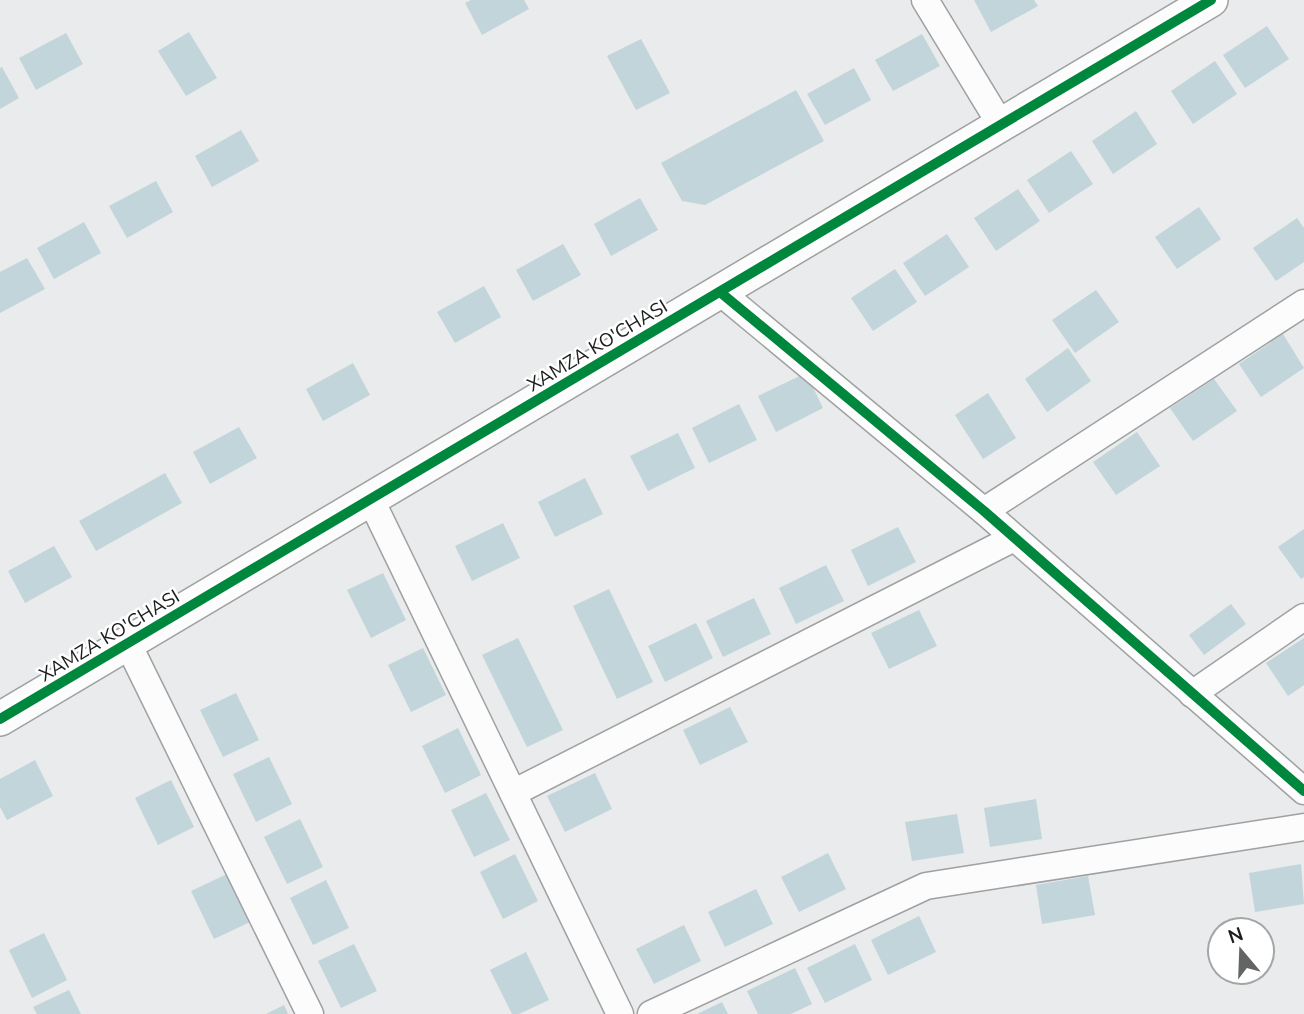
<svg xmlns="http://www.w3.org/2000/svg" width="1304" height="1014" font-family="'Nunito Sans',sans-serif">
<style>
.building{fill:#c2d5db}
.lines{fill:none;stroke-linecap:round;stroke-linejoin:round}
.minor-casing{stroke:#9fa0a1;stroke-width:29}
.tertiary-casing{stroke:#9fa0a1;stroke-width:36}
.minor{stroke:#fcfcfc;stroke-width:26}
.tertiary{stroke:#fcfcfc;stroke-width:33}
.cycleway-casing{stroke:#fff;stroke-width:15}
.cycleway{stroke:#00873e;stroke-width:10}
.labels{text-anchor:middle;stroke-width:5;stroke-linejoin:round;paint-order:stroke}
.street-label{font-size:19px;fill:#1b1d1d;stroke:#fff}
</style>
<rect width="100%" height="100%" fill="#e9ebec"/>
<g class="building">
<polygon points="471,0 524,0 529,9 482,35 465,3"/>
<polygon points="974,0 1034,0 1038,6 991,32"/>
<polygon points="1267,26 1289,59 1245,88 1223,55"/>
<polygon points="189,32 217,78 186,96 158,51"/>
<polygon points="66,33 83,64 36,90 19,58"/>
<polygon points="922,34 940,66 893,91 875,60"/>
<polygon points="641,39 670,93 636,110 607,56"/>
<polygon points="1215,61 1237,94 1193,124 1171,91"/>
<polygon points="2,67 19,98 0,109 0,68"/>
<polygon points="854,68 871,100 825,125 807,94"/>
<polygon points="796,90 824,141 705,205 682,201 661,163"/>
<polygon points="1136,111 1157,144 1113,174 1092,141"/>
<polygon points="241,130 259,161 212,187 195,156"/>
<polygon points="1071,151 1093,184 1049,213 1027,180"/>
<polygon points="156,181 173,212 127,238 109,206"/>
<polygon points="1018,189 1040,221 996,251 974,218"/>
<polygon points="640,198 658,230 611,256 594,224"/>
<polygon points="1199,207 1221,239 1177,269 1155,237"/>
<polygon points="1297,218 1304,228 1304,262 1276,281 1253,248"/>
<polygon points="84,222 101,253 54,279 37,248"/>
<polygon points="947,234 969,267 925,296 903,263"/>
<polygon points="563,244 581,275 533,301 516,270"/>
<polygon points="27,258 45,289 0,313 0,272"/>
<polygon points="895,269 917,302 873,331 851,298"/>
<polygon points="484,286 501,317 455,343 437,312"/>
<polygon points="1096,290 1119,322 1075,353 1052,320"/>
<polygon points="1283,334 1304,368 1261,397 1239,364"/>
<polygon points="1068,348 1091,381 1047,412 1025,379"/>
<polygon points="353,363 370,395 323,421 306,389"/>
<polygon points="806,373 823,408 776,432 758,396"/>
<polygon points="1214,379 1237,411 1193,441 1170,408"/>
<polygon points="988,393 1016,438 983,459 955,415"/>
<polygon points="739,404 757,440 709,463 692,428"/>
<polygon points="239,427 257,458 210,484 193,452"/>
<polygon points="1137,432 1160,466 1116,495 1093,462"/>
<polygon points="678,433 695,468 648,491 630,456"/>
<polygon points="165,473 182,503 96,551 79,521"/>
<polygon points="585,478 603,514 555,537 538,502"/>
<polygon points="503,523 520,558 472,581 455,546"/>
<polygon points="898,527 916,562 868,586 851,550"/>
<polygon points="1304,529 1304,577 1301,579 1278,547"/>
<polygon points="54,546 72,577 25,603 8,571"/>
<polygon points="826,565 844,601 796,624 779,588"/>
<polygon points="383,573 406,620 371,638 347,590"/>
<polygon points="609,589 653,682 617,699 573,606"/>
<polygon points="754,598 771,634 723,657 706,621"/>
<polygon points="1231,604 1246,624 1204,655 1189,635"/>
<polygon points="919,610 937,646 889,669 871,633"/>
<polygon points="696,623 713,658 665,682 648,646"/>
<polygon points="518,638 563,730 527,747 482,655"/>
<polygon points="1304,638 1304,685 1288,696 1266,663"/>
<polygon points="423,648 446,695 411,712 388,665"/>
<polygon points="236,693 259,740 223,757 200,710"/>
<polygon points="730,707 748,742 700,765 683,730"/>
<polygon points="458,728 481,775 445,793 422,746"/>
<polygon points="269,757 292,804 256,822 233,774"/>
<polygon points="35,760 53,796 7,820 0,807 0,779"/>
<polygon points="595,773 612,809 565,832 547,796"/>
<polygon points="171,780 194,827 158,845 135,798"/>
<polygon points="486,793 510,840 474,857 451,810"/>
<polygon points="1036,799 1042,839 990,847 984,808"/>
<polygon points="957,814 964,853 912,861 905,822"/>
<polygon points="300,819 323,867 287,884 264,837"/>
<polygon points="828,853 846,889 799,912 781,877"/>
<polygon points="515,854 538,901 503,919 480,872"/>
<polygon points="1301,864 1304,904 1255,912 1249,873"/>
<polygon points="227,874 250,922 214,939 191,891"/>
<polygon points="1088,876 1095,915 1042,924 1036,885"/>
<polygon points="326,880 349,928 313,945 290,898"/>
<polygon points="756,889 773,924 725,947 708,912"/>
<polygon points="919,916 936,952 888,975 871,940"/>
<polygon points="684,925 701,961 654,984 636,949"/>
<polygon points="44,933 67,980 32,998 9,950"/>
<polygon points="354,944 377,991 341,1008 318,961"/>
<polygon points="855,944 872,980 825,1003 807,968"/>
<polygon points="526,952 549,1000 519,1014 512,1014 490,970"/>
<polygon points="795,968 812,1004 791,1014 758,1014 747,991"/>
<polygon points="69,990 81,1014 37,1014 33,1007"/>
<polygon points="722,1002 728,1014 697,1014"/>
<polygon points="284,1005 288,1014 266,1014"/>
</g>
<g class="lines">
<g class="minor-casing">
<g id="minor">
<polyline points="925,0 1001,125"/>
<polyline points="720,292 984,511 1304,791"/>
<polyline points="371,500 620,1014"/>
<polyline points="984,511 1304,303"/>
<polyline points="128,644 310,1014"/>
<polyline points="1192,694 1304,617"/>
<polyline points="513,793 1014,538"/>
<polyline points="651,1014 926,886 1304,827"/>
</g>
</g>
<g class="tertiary-casing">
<polyline id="tertiary" points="0,719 1211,0"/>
</g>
<use href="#minor" class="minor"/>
<use href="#tertiary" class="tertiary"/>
<g class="cycleway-casing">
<g id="cycleway">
<polyline points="720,292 984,511 1304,791"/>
<polyline points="0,719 1211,0"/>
</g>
</g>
<use href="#cycleway" class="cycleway"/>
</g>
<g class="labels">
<g class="street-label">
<text transform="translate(597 345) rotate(-31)" y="7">XAMZA KO'CHASI</text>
<text transform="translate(109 635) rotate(-31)" y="7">XAMZA KO'CHASI</text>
</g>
</g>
<g transform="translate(1241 951) rotate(341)"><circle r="33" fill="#ffffff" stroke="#a4a5a5" stroke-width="2"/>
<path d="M0-5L12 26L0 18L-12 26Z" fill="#636565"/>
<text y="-10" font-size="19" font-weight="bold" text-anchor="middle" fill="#1b1d1d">N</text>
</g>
</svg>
